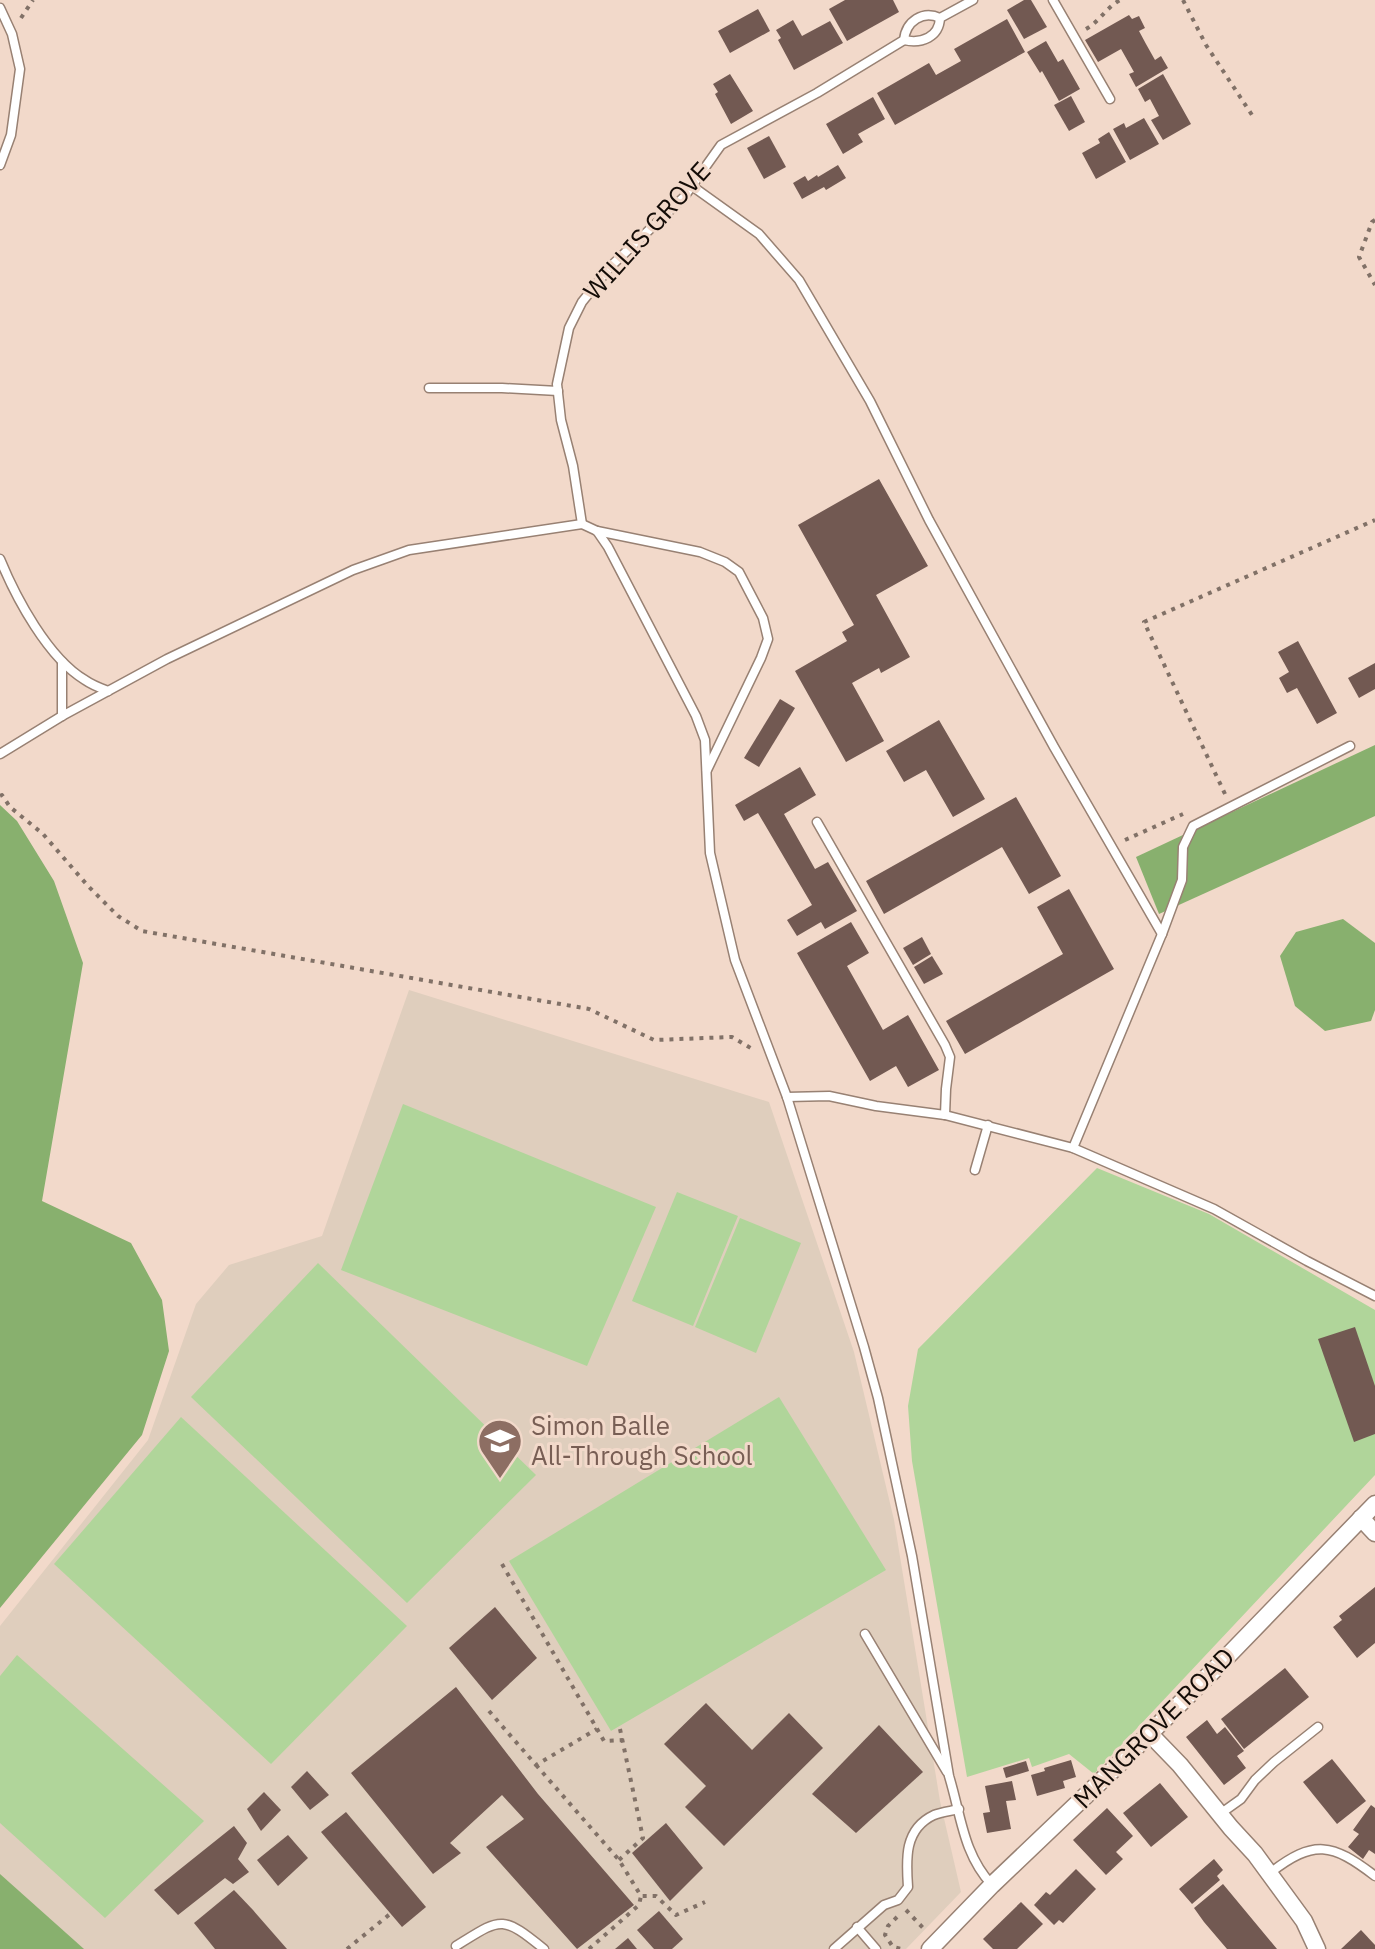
<svg xmlns="http://www.w3.org/2000/svg" width="1375" height="1949" font-family="'IBM Plex Sans',sans-serif">
<style>
.education{fill:#dfcebd}
.green{fill:#b0d59a}
.forest{fill:#88b06e}
.building{fill:#725952}
.lines{fill:none;stroke-linecap:round;stroke-linejoin:round}
.lane-casing{stroke:#988173;stroke-width:11}
.street-casing{stroke:#988173;stroke-width:19}
.path{stroke:#817167;stroke-width:4;stroke-dasharray:4 6;stroke-linecap:butt}
.lane{stroke:#fff;stroke-width:8}
.street{stroke:#fff;stroke-width:16}
.labels{text-anchor:middle;stroke-width:6;stroke-linejoin:round;paint-order:stroke}
.street-label{font-size:26px;fill:#140c07;stroke:#f2d9ca}
.education-label{font-size:26px;fill:#785e54;stroke:#f2d9ca;text-anchor:start}
</style>
<rect width="100%" height="100%" fill="#f2d9ca"/>
<polygon class="education" points="409,990 769,1102 854,1352 894,1520 940,1801 961,1892 906,1949 60,1949 0,1878 0,1626 148,1440 196,1304 229,1265 322,1236"/>
<g class="green">
<polygon points="403,1104 656,1207 587,1366 341,1270"/>
<polygon points="1097,1168 1209,1214 1375,1310 1375,1475 1094,1774 1069,1754 1032,1767 1029,1758 967,1777 912,1461 908,1406 918,1349"/>
<polygon points="677,1192 738,1216 693,1326 632,1301"/>
<polygon points="740,1218 801,1243 756,1353 695,1327"/>
<polygon points="318,1263 536,1475 407,1603 191,1397"/>
<polygon points="779,1397 886,1570 611,1731 509,1561"/>
<polygon points="181,1417 407,1626 271,1764 54,1564"/>
<polygon points="17,1655 204,1821 105,1918 0,1823 0,1676"/>
</g>
<g class="forest">
<polygon points="1375,745 1375,816 1159,914 1136,857"/>
<polygon points="0,805 17,821 54,881 83,963 42,1201 131,1243 162,1300 169,1351 142,1435 0,1608"/>
<polygon points="1343,919 1375,943 1375,1010 1371,1021 1325,1031 1295,1006 1280,956 1296,932"/>
<polygon points="0,1874 84,1949 0,1949"/>
</g>
<g class="building">
<polygon points="845,0 893,0 899,12 847,41 829,9"/>
<polygon points="1024,0 1031,0 1047,27 1024,39 1007,10"/>
<polygon points="758,9 770,31 730,53 718,31"/>
<polygon points="1129,15 1132,19 1139,16 1145,28 1139,31 1146,44 1155,60 1161,56 1168,68 1136,87 1129,74 1134,72 1121,49 1098,62 1085,40"/>
<polygon points="1007,19 1025,52 895,125 877,93 929,63 936,75 961,61 954,49"/>
<polygon points="793,20 802,36 830,21 843,43 794,70 778,40 781,38 776,30"/>
<polygon points="1046,41 1058,62 1063,59 1080,89 1059,101 1042,71 1040,73 1027,52"/>
<polygon points="730,74 753,111 731,124 715,94 718,92 713,84"/>
<polygon points="1163,74 1191,124 1163,140 1151,120 1159,116 1150,99 1145,102 1138,89"/>
<polygon points="1071,96 1085,122 1069,131 1054,105"/>
<polygon points="873,97 885,119 858,134 863,142 843,154 826,124"/>
<polygon points="1144,118 1159,144 1130,160 1113,129 1124,123 1126,128"/>
<polygon points="1109,132 1126,162 1096,179 1082,153 1100,143 1098,139"/>
<polygon points="769,136 786,167 764,179 747,148"/>
<polygon points="838,165 846,178 826,190 824,187 802,199 793,183 805,176 808,181 817,175 818,177"/>
<polygon points="879,479 928,566 876,595 910,657 881,673 879,668 852,683 884,741 846,762 795,671 847,641 842,632 854,625 798,525"/>
<polygon points="1298,641 1337,713 1317,724 1297,688 1287,693 1279,678 1289,672 1278,652"/>
<polygon points="1375,663 1375,689 1359,698 1348,678"/>
<polygon points="780,699 795,708 759,767 744,758"/>
<polygon points="939,720 985,799 953,817 926,770 904,782 886,751"/>
<polygon points="800,767 816,795 784,814 815,869 828,862 857,911 825,929 821,922 797,936 787,920 812,905 758,813 744,821 735,805"/>
<polygon points="1016,797 1061,876 1029,894 1002,847 884,914 866,881"/>
<polygon points="1069,889 1114,969 965,1054 946,1021 1063,954 1037,907"/>
<polygon points="851,922 869,953 847,966 883,1030 908,1015 939,1070 908,1087 896,1066 870,1081 797,953"/>
<polygon points="922,937 931,954 913,965 903,948"/>
<polygon points="932,956 943,974 924,984 914,967"/>
<polygon points="1355,1327 1375,1386 1375,1434 1354,1442 1318,1339"/>
<polygon points="1375,1587 1375,1643 1357,1658 1333,1627 1342,1620 1339,1616"/>
<polygon points="495,1607 537,1658 492,1700 449,1648"/>
<polygon points="1285,1668 1309,1697 1244,1749 1221,1719"/>
<polygon points="456,1687 538,1794 634,1905 577,1949 486,1847 524,1819 502,1795 450,1843 461,1853 433,1874 351,1773"/>
<polygon points="706,1703 752,1750 789,1713 823,1748 724,1846 685,1807 706,1786 664,1744"/>
<polygon points="1207,1720 1217,1734 1225,1727 1244,1751 1237,1756 1246,1768 1224,1785 1186,1737"/>
<polygon points="879,1725 923,1772 856,1833 812,1794"/>
<polygon points="1332,1759 1366,1801 1337,1824 1303,1782"/>
<polygon points="1071,1760 1076,1777 1063,1781 1065,1788 1037,1796 1031,1775 1045,1771 1044,1768"/>
<polygon points="1026,1761 1029,1771 1006,1778 1003,1768"/>
<polygon points="307,1771 329,1795 310,1810 291,1787"/>
<polygon points="1012,1781 1016,1800 1006,1801 1011,1829 987,1833 983,1813 990,1812 985,1786"/>
<polygon points="1160,1783 1188,1817 1151,1847 1123,1813"/>
<polygon points="264,1792 281,1810 261,1831 247,1809"/>
<polygon points="1371,1805 1375,1808 1375,1854 1369,1850 1363,1859 1348,1847 1359,1834 1353,1830"/>
<polygon points="1107,1808 1133,1836 1116,1852 1123,1859 1106,1875 1073,1840"/>
<polygon points="346,1812 426,1907 402,1927 321,1832"/>
<polygon points="666,1823 703,1868 670,1901 632,1853"/>
<polygon points="234,1826 247,1843 238,1859 249,1872 233,1884 225,1878 178,1915 154,1890"/>
<polygon points="288,1835 308,1858 278,1886 257,1860"/>
<polygon points="1214,1859 1223,1870 1217,1876 1220,1880 1192,1904 1179,1889"/>
<polygon points="1076,1869 1096,1889 1063,1923 1059,1920 1054,1925 1034,1905 1046,1892 1050,1895"/>
<polygon points="1223,1884 1267,1937 1277,1949 1227,1949 1204,1922 1194,1908"/>
<polygon points="234,1890 253,1910 287,1949 215,1949 194,1923"/>
<polygon points="1021,1902 1043,1924 1017,1949 993,1949 983,1939"/>
<polygon points="659,1911 683,1939 672,1949 654,1949 637,1930"/>
<polygon points="1361,1930 1375,1945 1375,1949 1341,1949"/>
<polygon points="628,1938 637,1949 615,1949"/>
</g>
<g class="lines">
<g class="lane-casing">
<g id="lane">
<polyline points="1053,0 1110,99"/>
<polyline points="0,8 12,34 20,69 11,135 0,165"/>
<path d="M904,40C922,44 939,37 940,18L973,0"/>
<polyline points="692,186 759,234 799,280 870,401 929,520 1054,747 1162,934"/>
<polyline points="429,388 502,388 558,391"/>
<path d="M582,524L573,466L561,420L557,384L569,328L582,302L611,266L684,197L721,145L817,93L904,40C906,21 923,10 940,18"/>
<polyline points="597,531 700,552 725,562 739,572 763,618 768,639 761,658 707,770"/>
<path d="M0,559C16,598 48,658 85,680C92,685 100,688 108,691"/>
<polyline points="62,662 62,716"/>
<path d="M0,754L62,716L167,659L353,570L409,550L582,524L597,531L608,547L696,716L705,740L710,853L735,960L787,1097L864,1347L878,1398L912,1556L949,1776C961,1815 963,1854 992,1885"/>
<polyline points="817,822 945,1045 950,1057 946,1089 945,1115"/>
<polyline points="787,1097 829,1096 876,1106 945,1115 1073,1148 1214,1209 1307,1261 1375,1296"/>
<polyline points="1073,1148 1162,934 1182,880 1183,847 1193,826 1350,746"/>
<polyline points="975,1170 988,1125"/>
<polyline points="865,1634 947,1772"/>
<polyline points="1220,1814 1241,1799 1255,1780 1274,1762 1318,1727"/>
<path d="M1270,1873C1314,1839 1332,1843 1375,1876"/>
<polyline points="857,1927 876,1949"/>
<path d="M456,1946C501,1918 501,1914 544,1949"/>
<path d="M834,1949L884,1905L898,1900L908,1887C906,1859 904,1829 934,1815C942,1812 951,1811 959,1809"/>
</g>
</g>
<g class="street-casing">
<g id="street">
<polyline points="1361,1518 1375,1533"/>
<polyline points="1149,1733 1180,1765 1231,1828 1255,1854 1304,1921 1317,1949"/>
<polyline points="930,1949 992,1885 1121,1762 1219,1665 1375,1504"/>
</g>
</g>
<g class="path">
<polyline points="1183,0 1206,45 1252,115"/>
<polyline points="21,18 33,0"/>
<path d="M1086,29C1100,21 1107,7 1120,0"/>
<polyline points="1375,220 1372,222 1359,257 1375,285"/>
<polyline points="1225,794 1144,622 1375,520"/>
<polyline points="0,796 2,795 10,807 43,834 88,886 118,916 142,931 589,1009 654,1040 732,1037 754,1050"/>
<polyline points="1125,840 1183,814"/>
<polyline points="502,1564 604,1741 623,1740"/>
<polyline points="489,1711 536,1765 597,1729"/>
<polyline points="536,1765 619,1860 641,1896 656,1896 676,1915 705,1902"/>
<polyline points="619,1860 643,1838 620,1729"/>
<polyline points="906,1910 925,1930"/>
<polyline points="897,1917 888,1926 885,1935 893,1947 902,1949"/>
<polyline points="347,1949 390,1914"/>
<polyline points="589,1949 639,1905 641,1896"/>
</g>
<use href="#lane" class="lane"/>
<use href="#street" class="street"/>
</g>
<defs>
<g id="school-pin" transform="scale(2.3)"><path d="M0 17L-7.5 6A9.5 9.5 0 1 1 7.5 6Z" fill="#8d6e63" stroke="#f2d9ca"/><path d="M0-5L7-2L0 1L-7-2ZM-4 1L0 2.5L4 1V4Q0 6-4 4Z" fill="#fff"/></g>
</defs>
<g fill-rule="evenodd">
<use href="#school-pin" x="500" y="1441"/>
</g>
<g class="labels">
<g class="street-label">
<text transform="translate(647 231) rotate(-48)" y="9">WILLIS GROVE</text>
<text transform="translate(1154 1728) rotate(-45)" y="9">MANGROVE ROAD</text>
</g>
<g class="education-label">
<text x="531" y="1435">Simon Balle<tspan x="531" dy="30">All-Through School</tspan></text>
</g>
</g>
</svg>
